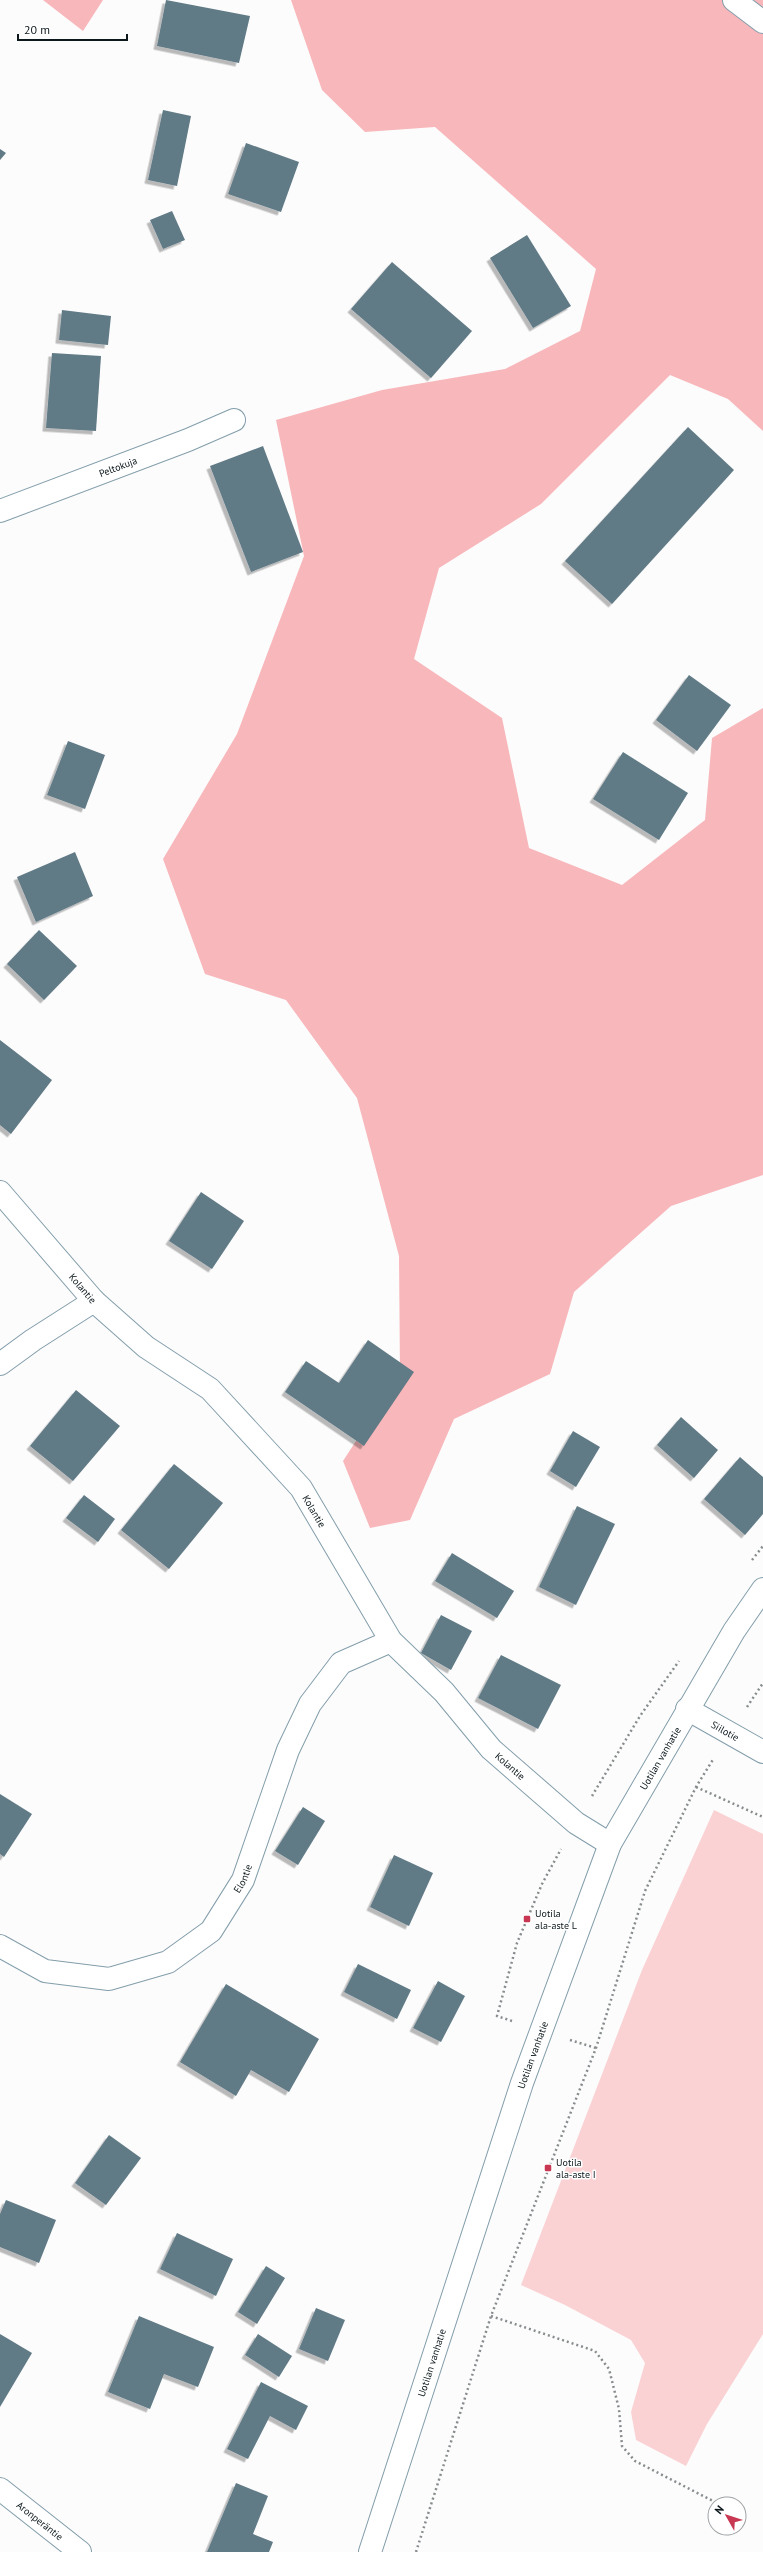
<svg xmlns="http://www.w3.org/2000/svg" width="763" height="2552" font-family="'PT Sans',sans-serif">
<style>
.green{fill:#fbd2d4}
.forest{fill:#f8b7bb}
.building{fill:#607a86;filter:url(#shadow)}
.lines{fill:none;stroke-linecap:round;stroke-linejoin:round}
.minor-casing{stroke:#839eab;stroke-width:24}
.major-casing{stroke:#839eab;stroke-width:24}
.path{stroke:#878c8e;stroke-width:2.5;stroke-dasharray:2 3;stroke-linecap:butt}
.minor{stroke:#fff;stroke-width:22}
.major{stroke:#fff;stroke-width:22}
.poi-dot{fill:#c83853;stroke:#fff;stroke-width:1.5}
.labels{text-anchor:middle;stroke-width:3;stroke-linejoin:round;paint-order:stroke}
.street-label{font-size:10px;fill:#0c171b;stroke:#fff}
.poi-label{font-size:10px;fill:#0c171b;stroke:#fff;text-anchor:start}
</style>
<defs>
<filter id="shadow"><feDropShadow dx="-3.5" dy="3.5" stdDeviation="0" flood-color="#0004"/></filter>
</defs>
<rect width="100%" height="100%" fill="#fcfcfc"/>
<polygon class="green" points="714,1810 763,1834 763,2334 707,2424 686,2466 636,2440 631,2412 645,2363 631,2340 565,2305 521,2285 642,1970"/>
<g class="forest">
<polygon points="43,0 103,0 83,31"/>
<polygon points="291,0 763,0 763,431 728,399 670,375 541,504 439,568 414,659 502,718 529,848 622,885 705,820 712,738 763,708 763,1175 671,1206 574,1292 550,1374 454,1419 410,1520 370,1528 343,1461 400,1373 399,1256 357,1098 286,1000 205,974 163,859 237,734 304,556 276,420 382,390 505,369 580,331 596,269 435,127 365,132 322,90"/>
</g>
<g class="building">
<polygon points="166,0 250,16 239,63 157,46"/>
<polygon points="163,110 191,116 177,186 148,180"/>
<polygon points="246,143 299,162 281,212 228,194"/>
<polygon points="0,149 6,153 0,160"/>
<polygon points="172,211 185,240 163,249 150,220"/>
<polygon points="527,235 571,306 533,328 490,258"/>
<polygon points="392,262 472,331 431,378 351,309"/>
<polygon points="62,310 111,316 108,345 59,340"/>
<polygon points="52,353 101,356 96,431 46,428"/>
<polygon points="688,427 734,470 612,604 565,561"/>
<polygon points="263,446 303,552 251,572 210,466"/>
<polygon points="689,675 731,705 697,751 656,720"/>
<polygon points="68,741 105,755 85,809 47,795"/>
<polygon points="623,752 688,793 659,840 593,799"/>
<polygon points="75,852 93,896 36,922 17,877"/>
<polygon points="39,930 77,966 44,1000 7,964"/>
<polygon points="0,1040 52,1080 11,1134 0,1125"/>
<polygon points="201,1192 244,1221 212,1269 169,1241"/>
<polygon points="368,1340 414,1372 364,1446 285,1392 306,1361 339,1383"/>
<polygon points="76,1390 120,1426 73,1481 30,1446"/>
<polygon points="681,1417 718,1450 694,1478 657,1445"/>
<polygon points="573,1431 600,1447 576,1487 550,1471"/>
<polygon points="740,1457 763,1477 763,1514 745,1535 704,1499"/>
<polygon points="174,1464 223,1503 169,1569 121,1530"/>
<polygon points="84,1495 115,1519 98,1542 66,1518"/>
<polygon points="577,1506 615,1524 576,1605 539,1587"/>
<polygon points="452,1553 514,1591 497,1618 435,1581"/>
<polygon points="441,1615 472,1631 451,1670 421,1653"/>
<polygon points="501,1655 561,1685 538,1729 478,1698"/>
<polygon points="0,1794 32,1814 4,1857 0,1854"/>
<polygon points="303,1807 325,1821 298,1865 275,1851"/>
<polygon points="394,1855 433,1873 409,1926 370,1907"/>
<polygon points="358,1964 411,1990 397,2019 344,1992"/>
<polygon points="438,1981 465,1996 441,2042 413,2028"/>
<polygon points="226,1984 319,2039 289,2092 251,2070 236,2096 180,2062"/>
<polygon points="109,2135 141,2158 106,2205 75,2183"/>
<polygon points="6,2200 56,2220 39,2263 0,2247 0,2214"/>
<polygon points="177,2233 233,2259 216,2296 160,2269"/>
<polygon points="266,2266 285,2278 257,2324 238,2312"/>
<polygon points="316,2308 345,2320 328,2361 299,2349"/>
<polygon points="139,2316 214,2347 198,2387 164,2374 150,2409 108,2392"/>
<polygon points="0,2334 32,2353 0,2407"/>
<polygon points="258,2334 292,2356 279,2377 245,2355"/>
<polygon points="261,2382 308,2406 296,2430 270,2416 248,2459 227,2449"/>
<polygon points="236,2483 268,2496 253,2534 273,2542 269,2552 207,2552"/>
</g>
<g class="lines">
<g class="minor-casing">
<g id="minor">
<polyline points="734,0 763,22"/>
<path id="s1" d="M0,511L188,440L234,420"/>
<path id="s2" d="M0,1192L94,1301L146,1347L210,1389L301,1488L391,1641L444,1692L491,1749L576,1823L610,1844"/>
<polyline points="0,1364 33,1340 94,1301"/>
<path id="s3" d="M687,1709L763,1752"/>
<path id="s4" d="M0,1946L45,1971L109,1979L168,1962L211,1931L243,1880L288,1750L310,1704L341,1663L391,1641"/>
<path id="s5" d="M0,2489L80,2552"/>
</g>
</g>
<g class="major-casing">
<g id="major">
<path id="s6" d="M370,2552L522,2083L610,1844L734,1631L763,1589"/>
</g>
</g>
<g class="path">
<polyline points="752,1560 763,1546"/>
<polyline points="747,1707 763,1683"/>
<polyline points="696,1787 763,1817"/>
<polyline points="592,1796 640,1716 679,1661"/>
<polyline points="512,2021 497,2016 517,1943 542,1884 561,1849"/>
<polyline points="570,2040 596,2048"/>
<polyline points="491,2316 595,2351 609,2369 619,2409 622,2446 635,2461 713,2501"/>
<polyline points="416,2552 491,2316 596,2048 645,1891 696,1787 714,1758"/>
</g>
<use href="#minor" class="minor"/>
<use href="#major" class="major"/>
</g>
<g class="poi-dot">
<rect x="523" y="1915" width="8" height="8" rx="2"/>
<rect x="544" y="2164" width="8" height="8" rx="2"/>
</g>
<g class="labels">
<g class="street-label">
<text dy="4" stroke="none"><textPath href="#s1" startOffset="126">Peltokuja</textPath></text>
<text dy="4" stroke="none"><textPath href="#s2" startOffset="127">Kolantie</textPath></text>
<text dy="4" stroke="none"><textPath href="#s2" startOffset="451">Kolantie</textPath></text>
<text dy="4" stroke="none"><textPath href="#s3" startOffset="44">Siilotie</textPath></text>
<text dy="4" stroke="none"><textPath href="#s6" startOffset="847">Uotilan vanhatie</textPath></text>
<text dy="4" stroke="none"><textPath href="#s2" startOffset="775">Kolantie</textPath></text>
<text dy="4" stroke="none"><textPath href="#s4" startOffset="292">Elontie</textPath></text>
<text dy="4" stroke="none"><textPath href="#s6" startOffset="523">Uotilan vanhatie</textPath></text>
<text dy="4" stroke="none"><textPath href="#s6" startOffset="199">Uotilan vanhatie</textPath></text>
<text dy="4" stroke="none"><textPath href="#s5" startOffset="51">Aronperäntie</textPath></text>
</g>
<g class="poi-label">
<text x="535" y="1917">Uotila<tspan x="535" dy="12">ala-aste L</tspan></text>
<text x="556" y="2166">Uotila<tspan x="556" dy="12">ala-aste I</tspan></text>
</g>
</g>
<g transform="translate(727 2516) rotate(309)"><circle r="19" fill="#ffffff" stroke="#9ea2a4"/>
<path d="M0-3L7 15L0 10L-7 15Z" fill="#c83853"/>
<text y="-6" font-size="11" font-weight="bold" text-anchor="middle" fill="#0c171b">N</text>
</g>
<path d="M18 34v6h109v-6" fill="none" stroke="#0c171b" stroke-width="2"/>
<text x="24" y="34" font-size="12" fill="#0c171b" stroke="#ffffff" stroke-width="3" paint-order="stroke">20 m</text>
</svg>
